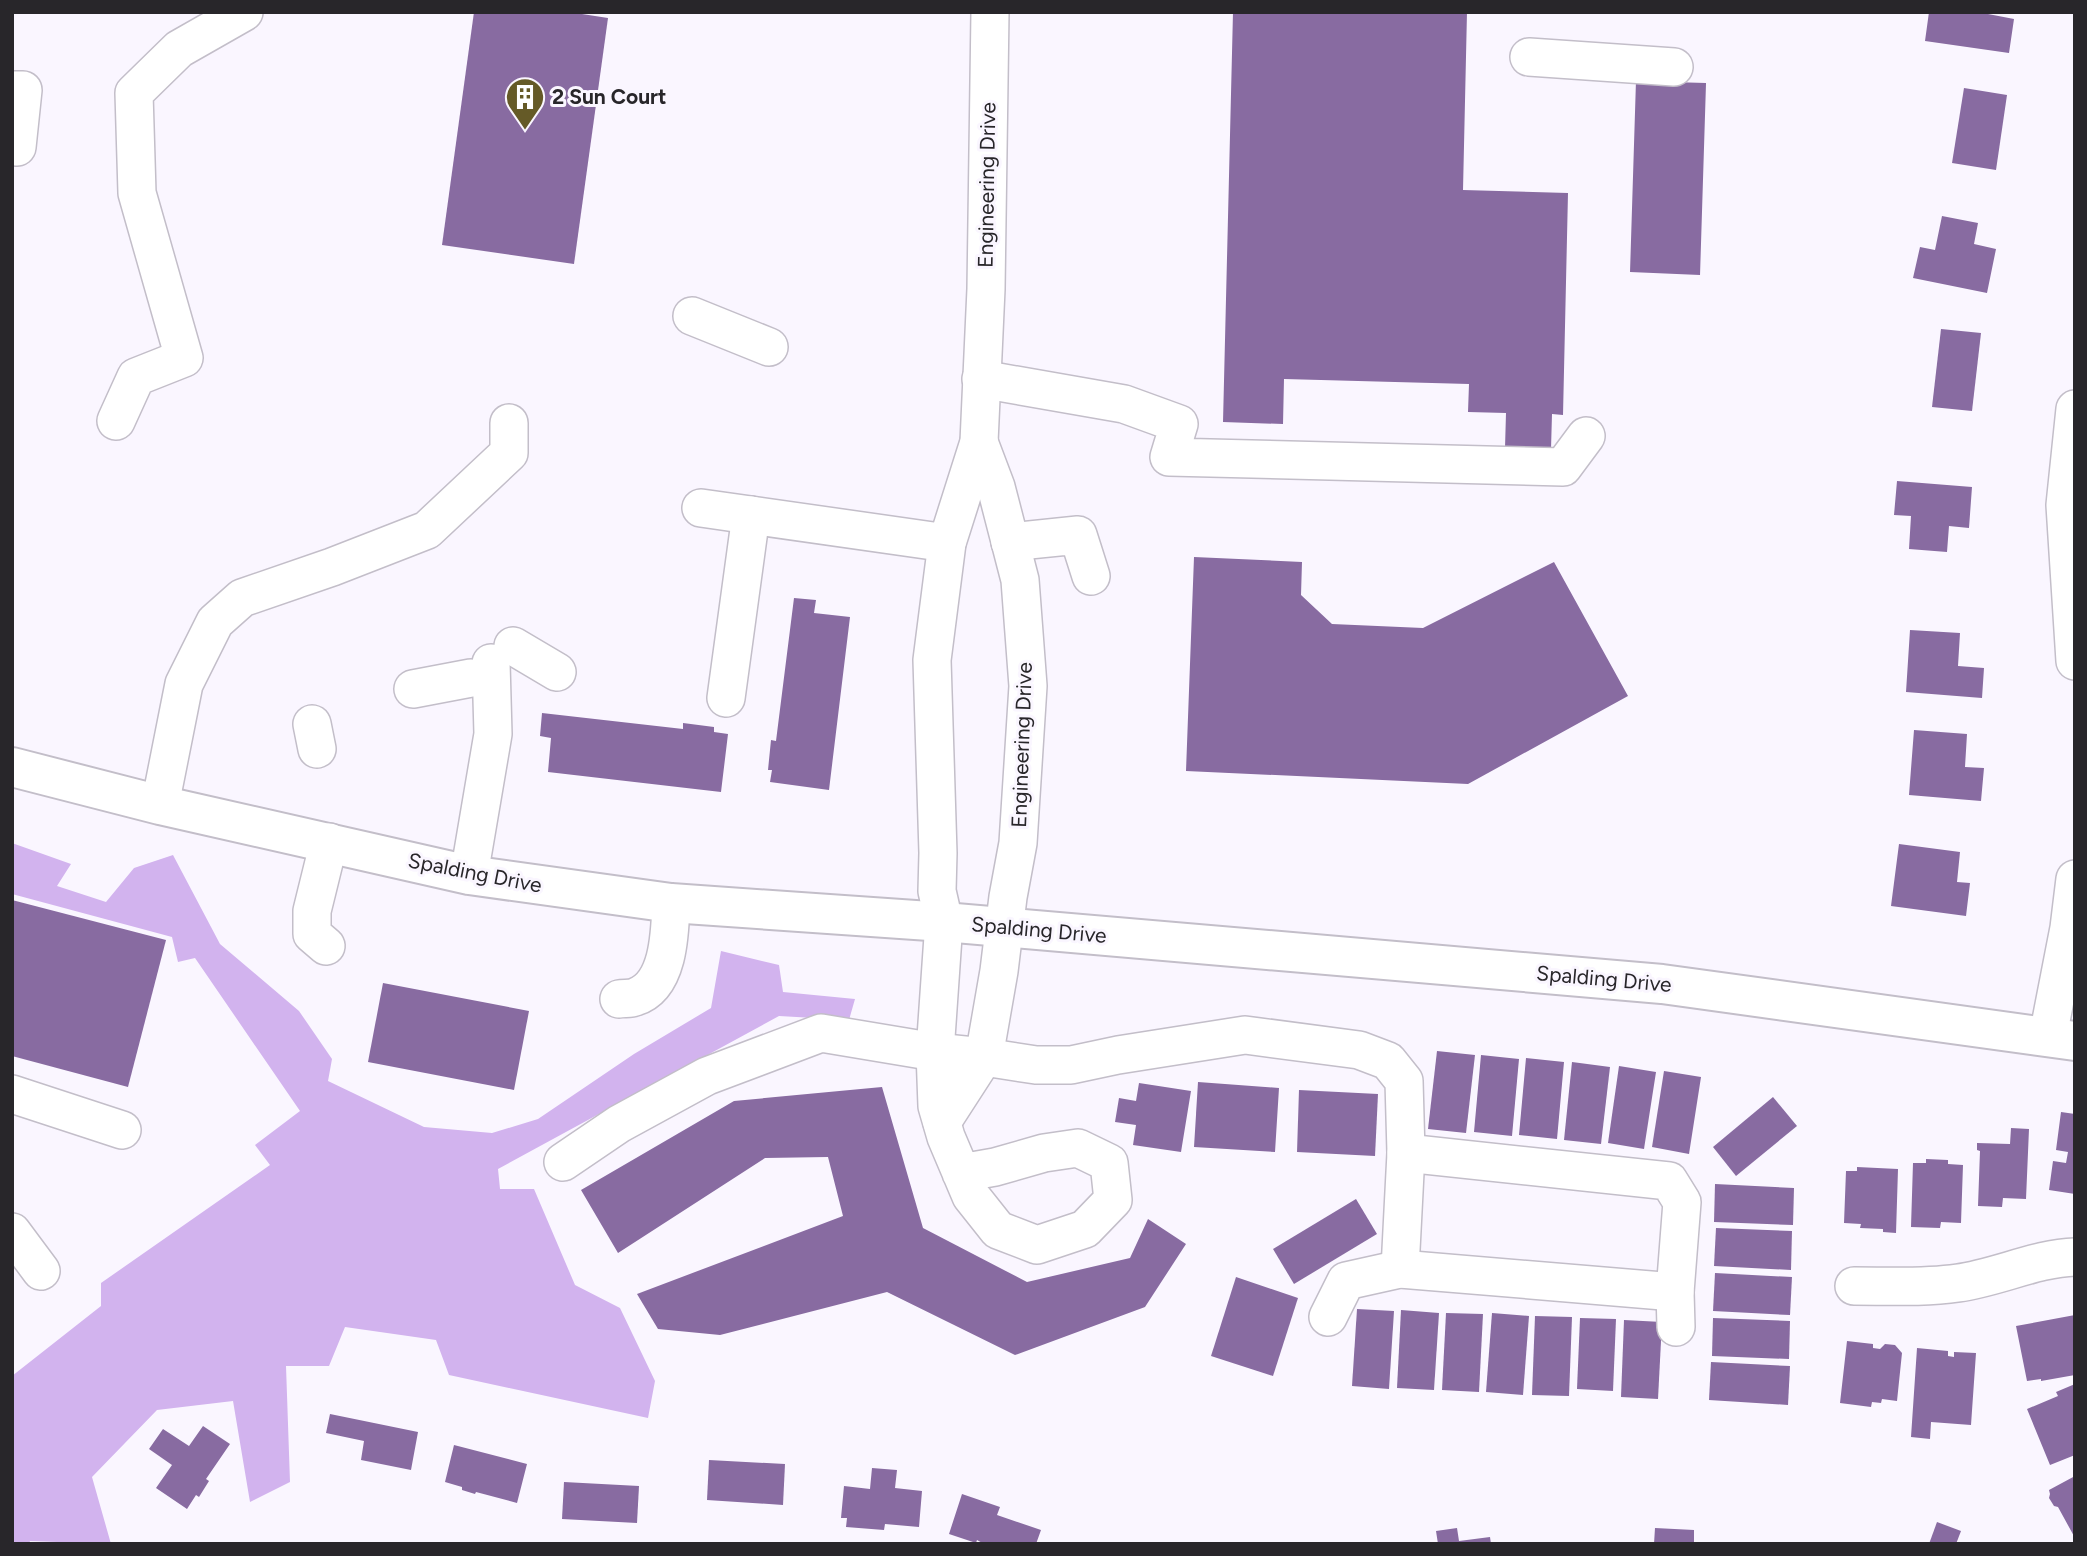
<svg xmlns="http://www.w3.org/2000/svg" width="2087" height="1556" font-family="Figtree,sans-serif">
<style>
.forest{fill:#d2b3ee}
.building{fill:#886ba1}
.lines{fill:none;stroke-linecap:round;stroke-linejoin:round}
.minor-casing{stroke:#c3bec9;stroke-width:40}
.major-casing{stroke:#c3bec9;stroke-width:42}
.minor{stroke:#fff;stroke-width:37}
.major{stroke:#fff;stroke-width:38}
.labels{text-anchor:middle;stroke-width:6;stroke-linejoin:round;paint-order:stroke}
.poi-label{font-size:21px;font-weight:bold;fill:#28262a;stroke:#faf6ff;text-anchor:start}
.street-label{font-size:21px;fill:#28262a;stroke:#faf6ff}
</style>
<rect width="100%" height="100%" fill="#faf6ff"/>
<polygon class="forest" points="12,843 71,864 57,886 106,902 134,868 173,855 220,944 299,1011 332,1059 328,1081 424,1127 492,1133 538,1119 634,1054 711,1008 721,951 779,965 783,992 855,999 849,1020 779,1016 498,1169 500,1189 534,1189 575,1285 620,1308 655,1381 648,1418 449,1375 436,1340 345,1327 329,1366 286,1366 290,1482 250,1502 233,1401 157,1410 92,1477 111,1544 30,1541 29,1544 12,1544 12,1376 101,1306 101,1283 270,1165 255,1145 300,1111 195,958 178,962 172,937 12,894"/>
<g class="building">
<polygon points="474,12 569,12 608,18 574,264 442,245"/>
<polygon points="1233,12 1467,12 1463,190 1568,193 1563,415 1552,414 1551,449 1505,448 1506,413 1468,412 1469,384 1284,379 1283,424 1223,422"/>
<polygon points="1929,12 1988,12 1988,14 2014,19 2009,53 1925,41"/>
<polygon points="1636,81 1706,83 1700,275 1630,272"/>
<polygon points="1964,88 2007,95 1996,170 1952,163"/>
<polygon points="1942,216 1978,223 1974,244 1996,249 1987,293 1913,278 1920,247 1935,250"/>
<polygon points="1941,329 1981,333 1972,411 1932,407"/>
<polygon points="1897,481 1972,487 1969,528 1949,526 1947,552 1909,549 1911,516 1894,515"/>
<polygon points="1194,557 1302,562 1301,595 1332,624 1423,628 1554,562 1628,696 1468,784 1186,771"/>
<polygon points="794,598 816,600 814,613 850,617 829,790 770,782 772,770 768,770 771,740 776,741"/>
<polygon points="1910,630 1960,633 1958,666 1984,668 1982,698 1906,692"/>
<polygon points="542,713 683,729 683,723 714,727 714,732 728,734 721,792 548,772 551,738 540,736"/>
<polygon points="1914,730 1967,734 1965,767 1984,768 1981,801 1909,795"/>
<polygon points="1899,844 1960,852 1957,882 1970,883 1966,916 1891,906"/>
<polygon points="12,900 166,940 128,1087 12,1056"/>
<polygon points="383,983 529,1011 514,1090 368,1062"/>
<polygon points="1437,1051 1475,1055 1466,1133 1428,1129"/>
<polygon points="1481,1055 1519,1059 1512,1136 1474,1132"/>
<polygon points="1526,1058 1564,1062 1557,1139 1519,1135"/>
<polygon points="1572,1062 1610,1067 1601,1144 1564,1140"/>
<polygon points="1619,1066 1656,1072 1644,1149 1608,1143"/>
<polygon points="1664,1071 1701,1077 1689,1154 1652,1147"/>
<polygon points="1198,1082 1279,1088 1275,1152 1194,1147"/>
<polygon points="1139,1083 1191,1091 1181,1152 1133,1145 1136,1125 1115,1122 1119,1098 1136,1101"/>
<polygon points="882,1087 923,1228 1027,1282 1130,1258 1148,1219 1186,1244 1145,1307 1015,1355 887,1292 720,1335 658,1329 637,1294 843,1216 828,1157 765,1158 618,1253 581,1190 734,1101"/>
<polygon points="1299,1090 1378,1094 1375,1156 1297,1152"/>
<polygon points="1773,1097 1797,1126 1736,1176 1713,1147"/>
<polygon points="2061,1112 2075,1114 2075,1194 2049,1190 2053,1161 2066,1163 2068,1152 2056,1150"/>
<polygon points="2011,1128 2029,1129 2026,1199 2003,1198 2002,1207 1978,1206 1980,1151 1977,1150 1977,1143 2010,1144"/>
<polygon points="1926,1159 1948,1160 1948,1164 1963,1165 1961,1223 1941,1222 1940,1228 1911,1227 1913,1163 1926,1163"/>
<polygon points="1857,1167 1898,1169 1896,1233 1883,1232 1883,1229 1860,1228 1861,1224 1844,1223 1846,1171 1857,1171"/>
<polygon points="1715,1184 1794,1188 1793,1225 1714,1222"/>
<polygon points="1356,1199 1377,1234 1294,1284 1273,1249"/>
<polygon points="1716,1228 1792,1231 1791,1270 1714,1266"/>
<polygon points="1715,1273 1792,1277 1790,1315 1713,1311"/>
<polygon points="1236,1277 1298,1298 1273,1376 1211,1356"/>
<polygon points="1357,1309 1394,1311 1389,1389 1352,1386"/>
<polygon points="1401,1310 1439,1313 1434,1390 1397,1388"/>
<polygon points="1446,1313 1483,1314 1479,1392 1442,1390"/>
<polygon points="1492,1313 1529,1316 1523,1395 1486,1392"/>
<polygon points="2075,1315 2075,1375 2041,1381 2041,1379 2027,1381 2016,1326"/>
<polygon points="1535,1316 1572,1317 1569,1396 1532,1395"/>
<polygon points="1580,1318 1616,1319 1613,1391 1577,1389"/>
<polygon points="1713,1318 1790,1321 1789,1359 1712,1356"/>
<polygon points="1624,1320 1662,1322 1658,1399 1621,1397"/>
<polygon points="1847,1341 1873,1344 1873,1348 1880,1349 1885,1344 1895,1345 1902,1353 1897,1401 1882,1399 1881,1403 1872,1402 1871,1407 1840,1403"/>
<polygon points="1917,1348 1948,1351 1948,1356 1954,1357 1954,1352 1976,1353 1971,1425 1931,1422 1930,1439 1911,1437"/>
<polygon points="1711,1362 1790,1366 1788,1405 1709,1400"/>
<polygon points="2075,1384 2075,1455 2050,1465 2027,1409 2058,1396 2056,1392"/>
<polygon points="330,1414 418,1432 411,1470 361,1460 364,1441 326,1433"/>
<polygon points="203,1426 230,1444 206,1479 209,1481 199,1497 196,1495 187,1509 156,1488 172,1465 149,1449 163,1429 189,1446"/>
<polygon points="454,1445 527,1464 517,1503 476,1492 475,1494 462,1490 462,1487 445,1482"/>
<polygon points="709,1460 785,1464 783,1505 707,1500"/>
<polygon points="872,1468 897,1470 895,1488 922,1491 919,1527 885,1524 884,1530 846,1527 847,1518 841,1518 844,1486 870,1489"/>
<polygon points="2075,1476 2075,1538 2058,1507 2054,1506 2049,1498 2050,1494 2049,1490"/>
<polygon points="564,1482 639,1486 637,1523 562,1519"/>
<polygon points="962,1494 1000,1507 997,1515 1041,1530 1036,1544 984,1544 977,1540 976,1543 949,1534"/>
<polygon points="1937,1522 1961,1531 1956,1544 1929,1544"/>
<polygon points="1457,1528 1459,1541 1490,1537 1491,1544 1438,1544 1436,1531"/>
<polygon points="1655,1528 1694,1530 1694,1544 1654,1544"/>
</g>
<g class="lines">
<g class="minor-casing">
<g id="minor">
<polyline points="1529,57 1674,67"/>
<polyline points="12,90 23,90 17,147"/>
<polyline points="692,316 769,347"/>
<polyline points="981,379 1124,404 1179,424 1169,457 1563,467 1586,436"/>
<polyline points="2075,409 2065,505 2075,661"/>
<polyline points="116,421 136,377 184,358 137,193 134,93 179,49 244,12"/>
<polyline points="701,508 947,543"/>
<polyline points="1010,542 1078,535 1091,576"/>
<polyline points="513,646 557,672"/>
<polyline points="413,689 471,678"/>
<polyline points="726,698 751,515"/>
<polyline points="312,724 317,749"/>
<polyline points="160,805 184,684 215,622 242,598 332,567 427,530 509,453 509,423"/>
<polyline points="469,875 493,734 491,663"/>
<polyline points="326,946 312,934 312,911 329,842"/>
<path d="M619,999C624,998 630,999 635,997C669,986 670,933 671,903"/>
<polyline points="2048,1036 2069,928 2075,879"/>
<polyline points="12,1094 122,1130"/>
<polyline points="942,1122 984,1057 999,971 1008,897 1018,843 1028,686 1020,580 996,487 979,442"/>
<polyline points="1406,1153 1669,1181 1682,1202 1675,1292 1676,1327"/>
<polyline points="563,1162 619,1124 707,1076 821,1033 935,1052 984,1057 1036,1065 1071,1065 1118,1055 1245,1035 1359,1050 1388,1061 1404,1081 1406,1153 1400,1269"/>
<polyline points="961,1173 995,1167 1044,1153 1078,1148 1109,1163 1113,1200 1085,1229 1037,1245 998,1230 971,1196 946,1137 937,1106 935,1052 944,922 937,891 938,853 932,660 947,543 979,442 986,289 990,12"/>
<polyline points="12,1232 41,1271"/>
<path d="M1854,1286C1888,1286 1924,1288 1958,1283C1996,1278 2037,1258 2075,1257"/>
<polyline points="1328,1317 1346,1281 1400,1269 1675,1292"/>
</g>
</g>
<g class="major-casing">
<polyline id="major" points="12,767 160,805 469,875 671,903 944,922 1662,984 2075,1041"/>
</g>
<use href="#minor" class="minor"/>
<use href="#major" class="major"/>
</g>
<defs>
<g id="building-pin" transform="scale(2.0125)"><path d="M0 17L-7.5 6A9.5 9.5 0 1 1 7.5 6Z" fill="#655a27" stroke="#faf6ff"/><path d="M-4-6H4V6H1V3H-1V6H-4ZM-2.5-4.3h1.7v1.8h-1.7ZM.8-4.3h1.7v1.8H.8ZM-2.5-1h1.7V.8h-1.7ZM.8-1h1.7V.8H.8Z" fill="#fff"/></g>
</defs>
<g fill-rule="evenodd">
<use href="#building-pin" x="525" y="97"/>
</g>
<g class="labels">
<g class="poi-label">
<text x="552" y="104">2 Sun Court</text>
</g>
<g class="street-label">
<text transform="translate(987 185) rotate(-89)" y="7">Engineering Drive</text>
<text transform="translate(1022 745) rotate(-88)" y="7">Engineering Drive</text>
<text transform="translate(475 873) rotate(11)" y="7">Spalding Drive</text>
<text transform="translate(1039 930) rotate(5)" y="7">Spalding Drive</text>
<text transform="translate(1604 979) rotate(5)" y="7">Spalding Drive</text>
</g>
</g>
<rect width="2087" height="1556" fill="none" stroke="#28262a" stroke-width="28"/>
</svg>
